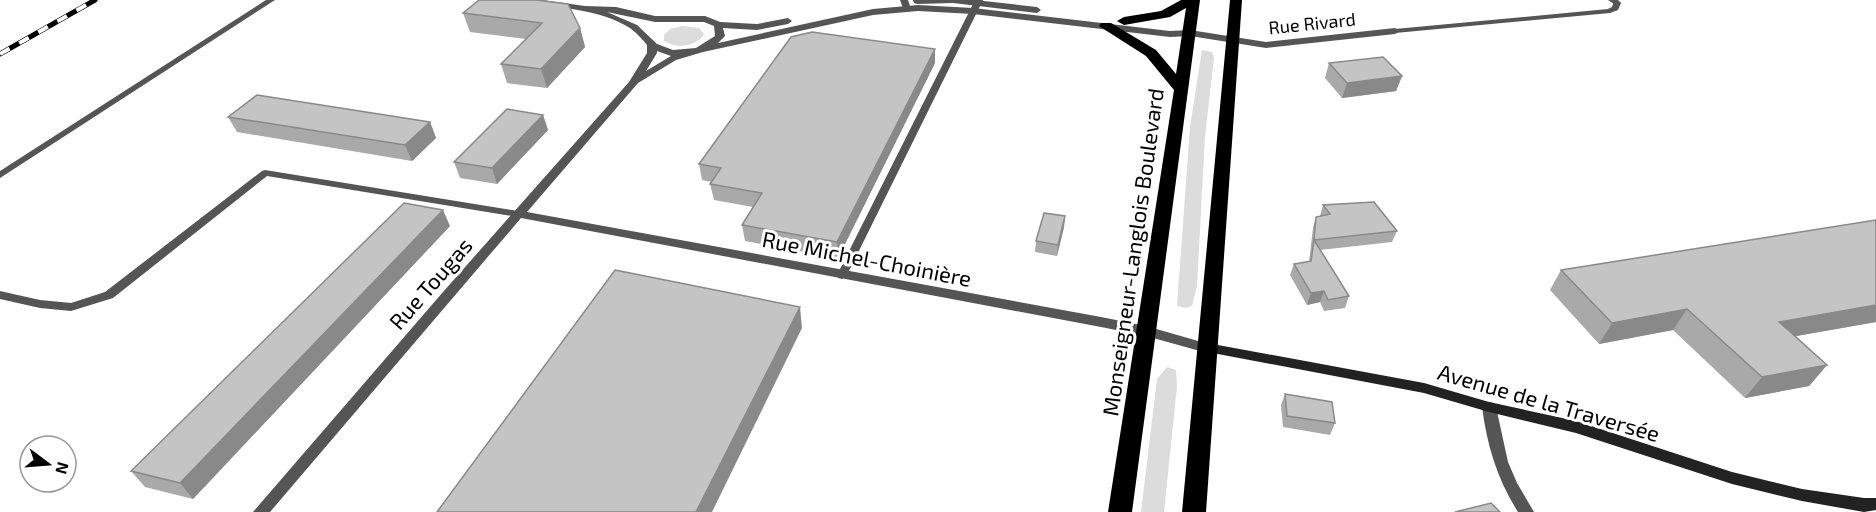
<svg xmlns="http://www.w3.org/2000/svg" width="1876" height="512" font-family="'Exo 2',sans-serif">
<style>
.green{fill:#dcdcdc}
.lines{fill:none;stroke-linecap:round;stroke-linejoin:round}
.lane{fill:#555;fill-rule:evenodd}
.street{fill:#555;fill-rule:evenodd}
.secondary{fill:#222;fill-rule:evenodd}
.highway{fill:#000;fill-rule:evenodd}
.rail-casing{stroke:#000;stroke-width:5}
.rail{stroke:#fff;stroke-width:4;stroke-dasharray:11;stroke-linecap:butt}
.wall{fill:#a9a9a9}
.shaded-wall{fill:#898989}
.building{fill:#c4c4c4;stroke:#898989;stroke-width:1.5}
.labels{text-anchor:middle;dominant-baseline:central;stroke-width:6;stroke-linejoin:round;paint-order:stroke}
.far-street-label{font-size:18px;fill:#000;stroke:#fff}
.street-label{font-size:22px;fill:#000;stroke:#fff}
</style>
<rect width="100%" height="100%" fill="#fff"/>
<g class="green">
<path d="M682,26L699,28L704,34C696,47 677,49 664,41V35L670,29Z"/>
<path d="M1202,50L1212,52L1214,58L1205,136L1197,286L1192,306L1185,308L1177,306L1190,127Z"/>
<path d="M1167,367L1176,370L1177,386L1164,512H1141L1157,379Z"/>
</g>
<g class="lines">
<g class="lane">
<path d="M266,0H275L0,178V171Z"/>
<path d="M900,0H908L911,9L910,11H904Z"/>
<path d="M975,0H983L847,275L842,279L838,278L837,275Z"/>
<path d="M1614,1L1621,3L1618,10L1610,13L1395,33L1391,31L1395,29L1608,9L1612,7Z"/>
<path d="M265,170L518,211L523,214L518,217L267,176L113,298L71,311L40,308L0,299V291L40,300L71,303L105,292L262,171Z"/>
</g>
<g class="street">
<path d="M521,0H542L585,6L616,7L655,16H705L720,22L757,24L788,18L792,21L788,24L757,30L723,28L725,36L718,43L873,9L918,5L973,8L1170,31L1190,30L1266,42L1395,28L1400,31L1395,34L1266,48L1190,36L1170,37L973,14L918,11L873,15L703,52L676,60L638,83L527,212L1101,317L1146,326L1212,345L1214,348L1212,351L1207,353L1146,336L1101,327L521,218L270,512H253L443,292L629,82L647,53V45C642,39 637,33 630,28C600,9 559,8 525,3ZM607,12L655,22H704L714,26L715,36L696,48L673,50L657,44L637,25ZM657,51L671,56L646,71L657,53Z"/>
<path d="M913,0H975L1037,7L1041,10L1037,13L953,3L917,4L914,3Z"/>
<path d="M1608,0H1618L1621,3L1617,6Z"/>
<path d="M1489,402L1494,403L1496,407L1508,462L1517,483L1534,512H1518C1497,479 1487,445 1482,407L1484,403Z"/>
</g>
<path class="secondary" d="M1207,343L1424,383L1489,402L1576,421L1732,472L1802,489L1864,498H1876V510L1864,512L1802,501L1732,484L1576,433L1489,412L1424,393L1202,351L1200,348L1202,345Z"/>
<g class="highway">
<path d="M1181,0H1200L1132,512H1108L1174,90L1146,56L1099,26L1101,23H1111L1156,50L1176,74L1186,8L1170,17L1124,25L1117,21L1124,17L1161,11Z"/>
<path d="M1230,0H1242L1206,512H1182Z"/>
</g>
<g class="rail-casing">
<path id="rail" d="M0,54L95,0"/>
</g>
<use href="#rail" class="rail"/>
</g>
<g class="wall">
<path d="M463,13L580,28L585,47L547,88L507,83L501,64L526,39L470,32Z"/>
<path d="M935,63L838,258L745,241L742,225L753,207L714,200L710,184L712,182L702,180L699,164Z"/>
<path d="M1329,63L1402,76L1396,91L1342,98L1325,78Z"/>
<path d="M543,115L548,130L497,184L460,178L454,162Z"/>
<path d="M228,117L430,122L436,138L412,161L237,132Z"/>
<path d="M1323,205L1397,231L1392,242L1320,250L1349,296L1345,308L1324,311L1320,302L1307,305L1290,275L1294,264L1309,262L1313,228L1316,217L1320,216Z"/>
<path d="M1065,216L1064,227L1057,256L1035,252L1036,241Z"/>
<path d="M450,226L193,499L145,487L131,471Z"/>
<path d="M1561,270L1876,322L1796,336L1827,365L1809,386L1745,398L1673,330L1599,344L1550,290Z"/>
<path d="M1285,394L1335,423L1330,435L1283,427L1281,405Z"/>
</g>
<g class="shaded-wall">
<path d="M580,28L585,47L547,88L541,69Z"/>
<path d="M935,49V63L838,258L837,242Z"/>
<path d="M1402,76L1396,91L1342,98L1347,83Z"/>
<path d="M543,115L548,130L497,184L492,168Z"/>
<path d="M430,122L436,138L412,161L405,145Z"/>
<path d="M443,210L450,226L193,499L180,483Z"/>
<path d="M1065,216L1064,227L1057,256L1058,245Z"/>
<path d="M1324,291L1320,302L1307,305L1311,293Z"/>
<path d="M1876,305V322L1763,342L1779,322Z"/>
<path d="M800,307L802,328L712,512H696Z"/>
<path d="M1687,309L1673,330L1599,344L1612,323Z"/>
<path d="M1827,365L1809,386L1745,398L1762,377Z"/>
</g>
<g class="building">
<path d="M479,0H536L568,4L580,28L541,69L501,64L542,23L463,13Z"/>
<path d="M812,32L935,49L837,242L742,225L762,193L710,184L721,168L699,164L791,37Z"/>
<path d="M1383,57L1402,76L1347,83L1329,63Z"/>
<path d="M257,95L430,122L405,145L228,117Z"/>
<path d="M507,109L543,115L492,168L454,162Z"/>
<path d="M1374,202L1397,231L1314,240L1316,217L1330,214L1323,205Z"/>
<path d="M404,203L443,210L180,483L131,471Z"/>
<path d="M1044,213L1065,216L1058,245L1036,241Z"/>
<path d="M1876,220V305L1779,322L1827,365L1762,377L1687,309L1612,323L1561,270Z"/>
<path d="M1314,240L1349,296L1328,300L1324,291L1311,293L1294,264L1311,261Z"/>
<path d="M615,270L800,307L696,512H437Z"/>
<path d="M1285,394L1332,402L1335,423L1287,416Z"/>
<path d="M1491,503L1500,512H1455Z"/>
</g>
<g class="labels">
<g class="far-street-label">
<text transform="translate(1312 23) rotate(-6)">Rue Rivard</text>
</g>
<g class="street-label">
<text transform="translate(1132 252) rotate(-82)">Monseigneur-Langlois Boulevard</text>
<text transform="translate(867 258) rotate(11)">Rue Michel-Choinière</text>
<text transform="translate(430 283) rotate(-49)">Rue Tougas</text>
<text transform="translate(1549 402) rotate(16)">Avenue de la Traversée</text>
</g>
</g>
<g transform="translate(48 464) rotate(106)"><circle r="28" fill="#ffffff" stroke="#999999" stroke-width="1.5"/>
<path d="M0-4.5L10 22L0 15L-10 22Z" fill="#000000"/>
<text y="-9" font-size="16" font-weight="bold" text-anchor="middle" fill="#000000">N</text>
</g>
</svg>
